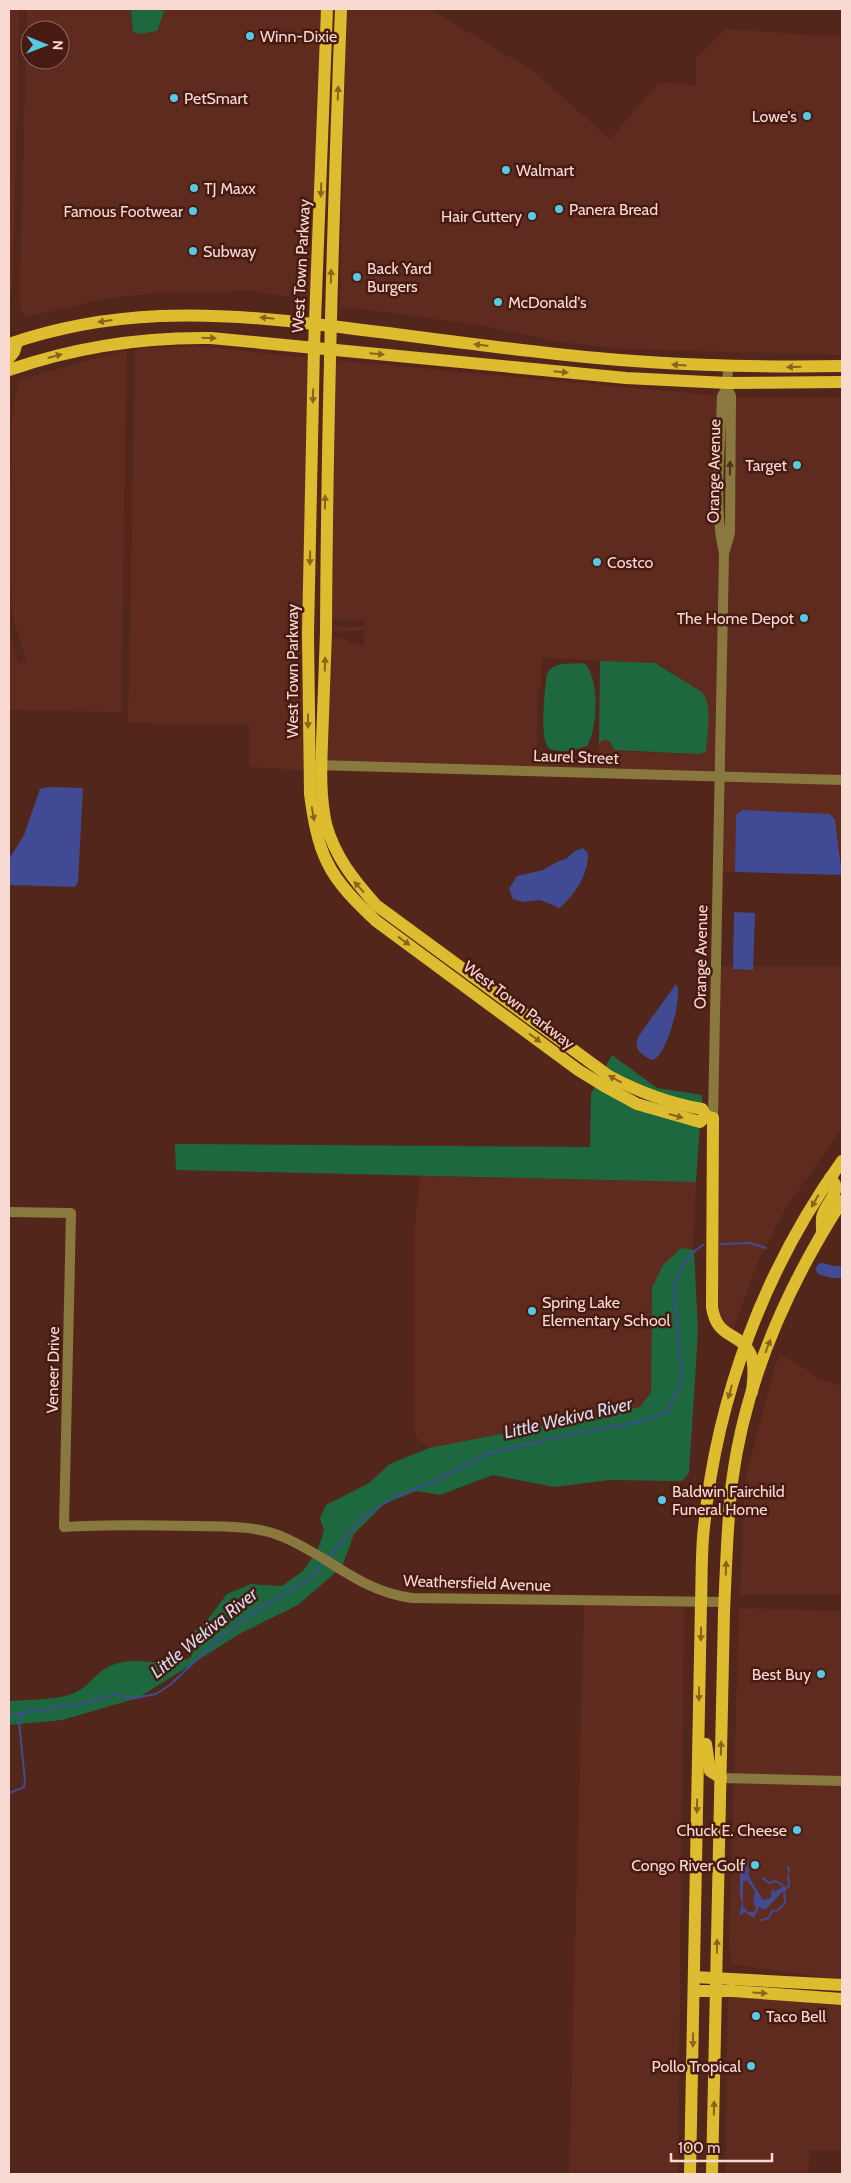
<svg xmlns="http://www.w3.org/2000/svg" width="851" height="2183" font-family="Cabin,sans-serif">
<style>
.built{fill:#5f2b1f;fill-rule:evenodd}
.green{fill:#1e683f}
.water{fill:#414b94;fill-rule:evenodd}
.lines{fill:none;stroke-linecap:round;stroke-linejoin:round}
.stream{stroke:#414b94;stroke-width:2}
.river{stroke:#414b94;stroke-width:12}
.minor{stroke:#89793f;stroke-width:10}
.major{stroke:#ddbc2f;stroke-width:12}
.oneway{fill:#8a631e}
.oneway2{fill:#542e1a}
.poi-dot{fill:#57c9e2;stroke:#471b11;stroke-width:2}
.labels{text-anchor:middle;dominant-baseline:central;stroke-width:5;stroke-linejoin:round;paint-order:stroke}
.poi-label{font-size:16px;fill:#f8dad3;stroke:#471b11;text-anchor:start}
.street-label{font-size:16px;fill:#f8dad3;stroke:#471b11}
.water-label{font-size:18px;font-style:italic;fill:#d5dbf0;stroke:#471b11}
</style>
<rect width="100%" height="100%" fill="#52261b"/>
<g class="built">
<path d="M9,9H19L16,162L12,286L9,309Z"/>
<path d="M27,9H131L133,32L157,31L165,9H323L312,301L255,291L163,292L104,299L26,317L20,307V286ZM30,30H60V60H30Z"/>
<path d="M346,9H429L533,71L610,139L658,84L670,82L696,86L695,59L726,29L842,37V355L621,349L554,341L480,325L340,306Z"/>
<path d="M197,346L310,358L305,770L249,767V724L128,723L135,349Z"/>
<path d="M127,350L121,712L9,710V628L18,663L26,662L11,608L9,548L12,418L17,386L20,379Z"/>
<path d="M332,360L722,396L717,773L325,762L329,639H345L350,644L364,646V639L356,638L365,637L364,630L330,632V626L364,627L365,620L329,619ZM542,658L655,663L662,665L675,675L707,712L706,752L698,754L630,752L614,750L610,741L604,740L599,743L598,757L537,756V690L541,689Z"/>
<path d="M730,397H842V776L725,773Z"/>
<path d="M725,780L842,783V865L835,820L736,815L735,872H723Z"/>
<path d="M721,966H842V1127L783,1213L757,1264L732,1333L717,1319V1118Z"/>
<path d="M420,1176L696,1182L693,1250L681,1249L652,1288L651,1393L640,1407L429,1448L415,1436L414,1232Z"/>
<path d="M780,1355L797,1363L818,1378L842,1386V1595H740L745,1480L775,1366Z"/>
<path d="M584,1605L684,1606L678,2174H569Z"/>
<path d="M739,1608L842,1611V1778L734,1775Z"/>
<path d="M734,1782L842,1785V1980L731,1964L729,1941Z"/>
<path d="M728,1994L842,2003V2151L810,2150L808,2174H725Z"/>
</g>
<g class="green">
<path d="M131,9H165L157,31L140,34L133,32Z"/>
<path d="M603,661L655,663L702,692C713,704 707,737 706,752L698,754L614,750L610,741L604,740L599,743L600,662Z"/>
<path d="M584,663C600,677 598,729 587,746C577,749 559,755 549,748C539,741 545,686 547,674C554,660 570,665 584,663Z"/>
<path d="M612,1055L657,1088L702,1095V1106L674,1101L605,1068Z"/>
<path d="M596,1085L700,1125L696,1182L176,1170L175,1144L590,1147L591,1094Z"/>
<path d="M681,1248L694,1250L698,1332L689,1473L682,1481L609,1480L554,1487L493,1475L440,1495L416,1491L384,1504L354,1534L342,1567L317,1551L324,1531L320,1518L326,1505L369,1483L390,1464L429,1448L640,1407L651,1392L652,1288L663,1265Z"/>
<path d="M313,1557L336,1572L298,1605L241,1633L138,1698L62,1720L9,1725V1701C25,1700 59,1700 74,1693C84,1689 89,1682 97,1675C115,1658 137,1660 159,1663L175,1649L187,1660L192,1656L181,1644L208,1619L227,1594L251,1584L282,1586L303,1571Z"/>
</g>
<g class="water">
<path d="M49,787L83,788L78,882L75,887L9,885V859L24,835L40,789Z"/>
<path d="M742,810L830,814L835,820L842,875L735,872L736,815Z"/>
<path d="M583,848L588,853C588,876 576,892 560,908L540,900L524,902L513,899L509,889L517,876L543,870L559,861L566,859L575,851Z"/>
<path d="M734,912L755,913L753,970L733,969Z"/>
<path d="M676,984C684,991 667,1058 652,1060C640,1054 634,1050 638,1037Z"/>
<path d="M748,1861L749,1877L763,1900L771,1898L772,1888L774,1892L784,1886L785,1889L765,1910L759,1907L754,1918L745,1912L739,1916L742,1902L740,1897V1862L742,1864ZM747,1880L755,1892L753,1901L756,1909L754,1912H748L743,1906V1882Z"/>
</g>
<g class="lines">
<g class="stream">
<path d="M720,1244L750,1243L766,1248"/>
<path d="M329,1556L363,1517L396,1496L429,1484L487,1454L553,1438L638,1422L666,1413L682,1383L674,1289L681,1269L691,1254L703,1245"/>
<path d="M9,1715L85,1703L114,1695L135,1698L156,1694L170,1685L221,1637L249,1615L310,1578L321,1565"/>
<path d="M9,1793L24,1787L25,1781L19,1722L20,1716L26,1712"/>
<path d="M788,1867L789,1872"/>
<path d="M788,1875L789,1884"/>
<path d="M763,1878L769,1883L776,1881L784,1886"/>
<path d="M761,1920L769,1918L772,1911L778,1910L785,1903L784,1890L789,1886"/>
</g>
<path class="river" d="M822,1269L833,1272H842"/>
<g class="minor">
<path d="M724,553C713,509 721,442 722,396L727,388L728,367"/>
<path d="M316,765L842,780"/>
<path d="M713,1118L724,554L730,533L731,396L727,388"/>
<path d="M9,1212L71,1213L64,1527C109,1524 152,1525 197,1526C225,1527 256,1525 283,1537C329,1556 359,1591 412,1598L725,1602"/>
<path d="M721,1778L842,1781"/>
</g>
<g class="major">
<path d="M327,9L314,347L308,633L310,794C313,816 317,842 327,862C338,885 358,904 376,921L578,1070L604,1086L637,1104L700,1122L706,1116"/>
<path d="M341,9C333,217 327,424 326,632C325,669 323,705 322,742C321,769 320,797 326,824C335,857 354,880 376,905L609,1076C639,1092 667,1103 702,1109L706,1116L713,1118L712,1307C717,1340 739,1331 750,1353C756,1364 753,1381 752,1392"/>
<path d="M9,344C110,309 209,311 313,324C386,332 458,343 531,351C635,364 738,368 842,366"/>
<path d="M9,358L14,352L17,342"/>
<path d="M9,370C75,347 142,337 211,338L626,378L727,383L842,382"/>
<path d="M822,1230C822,1225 821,1218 823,1214C827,1202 844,1189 830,1178"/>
<path d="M706,1744L710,1771L721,1778"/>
<path d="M694,1977L842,1985"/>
<path d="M694,1991H733L842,1999"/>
<path d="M690,2174L701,1603C702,1578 701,1552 704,1527C717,1396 765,1268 842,1161"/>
<path d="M712,2174L724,1612C726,1569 727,1525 732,1482C745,1382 788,1285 842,1201"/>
</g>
</g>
<defs><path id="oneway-solid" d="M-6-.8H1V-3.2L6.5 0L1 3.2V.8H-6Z" transform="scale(1.25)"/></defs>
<g class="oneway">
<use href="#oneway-solid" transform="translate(338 93) rotate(-88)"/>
<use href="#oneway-solid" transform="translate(321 190) rotate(92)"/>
<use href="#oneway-solid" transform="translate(331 276) rotate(-88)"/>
<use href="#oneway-solid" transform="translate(267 318) rotate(-174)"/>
<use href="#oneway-solid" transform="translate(105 321) rotate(172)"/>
<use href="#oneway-solid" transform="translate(209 338) rotate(1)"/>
<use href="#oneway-solid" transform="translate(481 345) rotate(-173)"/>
<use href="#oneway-solid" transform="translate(377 354) rotate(5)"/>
<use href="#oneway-solid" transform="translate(55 356) rotate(-15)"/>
<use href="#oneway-solid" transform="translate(679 365) rotate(-177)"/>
<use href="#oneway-solid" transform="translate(794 367) rotate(179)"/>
<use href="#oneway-solid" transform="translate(561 372) rotate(6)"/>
<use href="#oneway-solid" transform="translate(313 396) rotate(91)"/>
<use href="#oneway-solid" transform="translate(325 502) rotate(-89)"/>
<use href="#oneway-solid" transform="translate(310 558) rotate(91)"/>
<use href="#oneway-solid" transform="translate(325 664) rotate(-88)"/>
<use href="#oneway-solid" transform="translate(308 721) rotate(90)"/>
<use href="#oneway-solid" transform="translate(313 814) rotate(80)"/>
<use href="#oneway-solid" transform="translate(359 887) rotate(-133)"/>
<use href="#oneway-solid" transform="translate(404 941) rotate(36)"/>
<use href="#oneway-solid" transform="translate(535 1038) rotate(37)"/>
<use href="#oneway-solid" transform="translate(615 1079) rotate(-151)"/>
<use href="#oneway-solid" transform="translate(676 1116) rotate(15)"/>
<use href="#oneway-solid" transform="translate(815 1201) rotate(120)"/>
<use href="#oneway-solid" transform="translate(768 1346) rotate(-69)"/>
<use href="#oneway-solid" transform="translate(730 1392) rotate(106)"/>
<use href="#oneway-solid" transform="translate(726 1568) rotate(-88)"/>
<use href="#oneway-solid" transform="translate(701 1634) rotate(91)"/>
<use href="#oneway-solid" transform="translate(699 1694) rotate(91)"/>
<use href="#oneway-solid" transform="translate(721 1748) rotate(-89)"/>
<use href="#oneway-solid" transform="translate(697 1806) rotate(91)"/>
<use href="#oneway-solid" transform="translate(717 1946) rotate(-89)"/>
<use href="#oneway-solid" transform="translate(760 1993) rotate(4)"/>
<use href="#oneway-solid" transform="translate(693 2040) rotate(91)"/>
<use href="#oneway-solid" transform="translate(714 2108) rotate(-89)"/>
</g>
<use class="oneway2" href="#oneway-solid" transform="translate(730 468) rotate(-89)"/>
<g class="poi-dot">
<circle cx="250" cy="36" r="5"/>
<circle cx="174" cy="98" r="5"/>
<circle cx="807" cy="116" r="5"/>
<circle cx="506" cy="170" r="5"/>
<circle cx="194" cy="188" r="5"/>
<circle cx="559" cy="209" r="5"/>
<circle cx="193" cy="211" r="5"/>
<circle cx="532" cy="216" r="5"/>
<circle cx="193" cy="251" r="5"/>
<circle cx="357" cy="277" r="5"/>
<circle cx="498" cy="302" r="5"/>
<circle cx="797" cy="465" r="5"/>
<circle cx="597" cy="562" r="5"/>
<circle cx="804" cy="618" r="5"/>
<circle cx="532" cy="1311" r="5"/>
<circle cx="662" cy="1500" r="5"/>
<circle cx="821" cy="1674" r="5"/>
<circle cx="797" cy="1830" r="5"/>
<circle cx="755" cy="1865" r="5"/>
<circle cx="756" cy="2016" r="5"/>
<circle cx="751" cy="2066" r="5"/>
</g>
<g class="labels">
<g class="poi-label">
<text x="260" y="36">Winn-Dixie</text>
<text x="184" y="98">PetSmart</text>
<text x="797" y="116" text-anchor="end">Lowe's</text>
<text x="516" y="170">Walmart</text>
<text x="204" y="188">TJ Maxx</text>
<text x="569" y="209">Panera Bread</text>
<text x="183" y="211" text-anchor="end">Famous Footwear</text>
<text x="522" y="216" text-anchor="end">Hair Cuttery</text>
<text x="203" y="251">Subway</text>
<text x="367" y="268">Back Yard<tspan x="367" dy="18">Burgers</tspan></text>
<text x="508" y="302">McDonald's</text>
<text x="787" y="465" text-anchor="end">Target</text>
<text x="607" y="562">Costco</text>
<text x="794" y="618" text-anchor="end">The Home Depot</text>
<text x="542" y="1302">Spring Lake<tspan x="542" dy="18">Elementary School</tspan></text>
<text x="672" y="1491">Baldwin Fairchild<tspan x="672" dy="18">Funeral Home</tspan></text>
<text x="811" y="1674" text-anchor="end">Best Buy</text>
<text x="787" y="1830" text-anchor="end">Chuck E. Cheese</text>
<text x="745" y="1865" text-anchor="end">Congo River Golf</text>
<text x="766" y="2016">Taco Bell</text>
<text x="741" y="2066" text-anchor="end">Pollo Tropical</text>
</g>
<g class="street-label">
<text transform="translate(301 266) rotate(-87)">West Town Parkway</text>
<text transform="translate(714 471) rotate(-89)">Orange Avenue</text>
<text transform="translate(292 671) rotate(-90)">West Town Parkway</text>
<text transform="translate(576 757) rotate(2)">Laurel Street</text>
<text transform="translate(701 957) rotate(-89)">Orange Avenue</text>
<text transform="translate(519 1005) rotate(37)">West Town Parkway</text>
<text transform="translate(53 1370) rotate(-89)">Veneer Drive</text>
<text transform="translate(477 1583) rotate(2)">Weathersfield Avenue</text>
</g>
<g class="water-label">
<text transform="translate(568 1418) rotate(-13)">Little Wekiva River</text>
<text transform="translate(204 1633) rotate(-39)">Little Wekiva River</text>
</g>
</g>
<rect width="851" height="2183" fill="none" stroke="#f8dad3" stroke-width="20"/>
<g transform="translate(45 45) rotate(91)"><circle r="24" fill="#471b11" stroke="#8e675f"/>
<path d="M0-4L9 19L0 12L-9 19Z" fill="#57c9e2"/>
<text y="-8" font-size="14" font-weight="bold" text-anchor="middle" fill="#f8dad3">N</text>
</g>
<path d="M671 2153v8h101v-8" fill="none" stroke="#f8dad3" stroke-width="2.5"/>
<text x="678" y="2153" font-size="15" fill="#f8dad3" stroke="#471b11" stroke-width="4" paint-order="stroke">100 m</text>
</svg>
